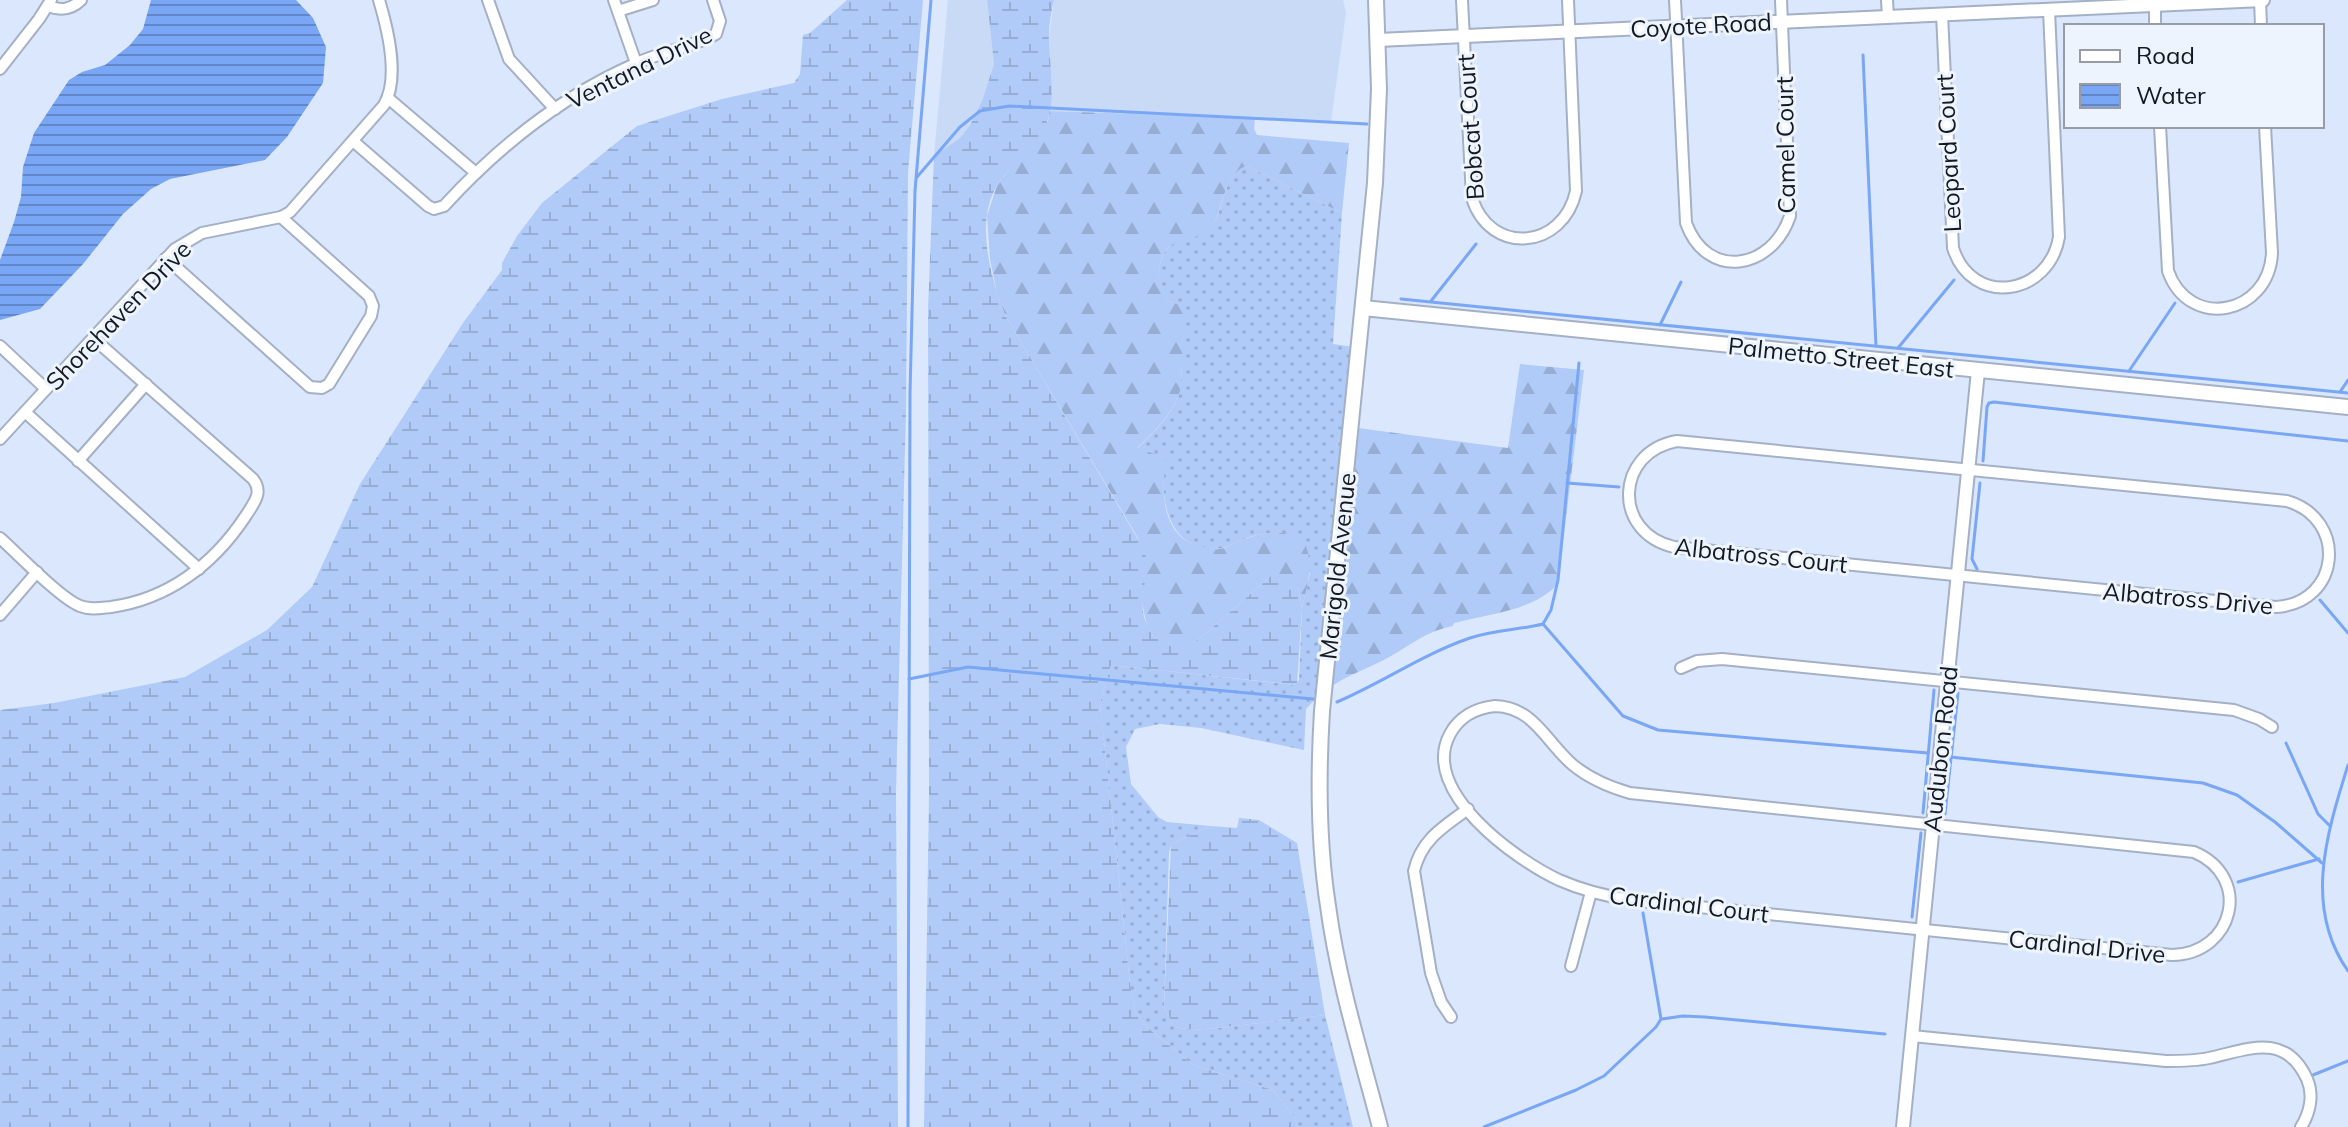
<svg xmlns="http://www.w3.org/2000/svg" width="2348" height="1127" font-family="Mulish,sans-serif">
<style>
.built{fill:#c9daf6}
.grass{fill:url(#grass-dots)}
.forest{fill:url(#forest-firs)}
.wetland{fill:url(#wetland-marsh)}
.water{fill:url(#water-rules)}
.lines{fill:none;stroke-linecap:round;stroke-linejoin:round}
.stream{stroke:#79a7f5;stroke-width:3}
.minor-casing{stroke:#a4b0c5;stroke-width:14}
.tertiary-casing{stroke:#a4b0c5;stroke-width:16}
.secondary-casing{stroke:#a4b0c5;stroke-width:18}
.minor{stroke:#fff;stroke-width:10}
.tertiary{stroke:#fff;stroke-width:12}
.secondary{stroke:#fff;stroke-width:14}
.labels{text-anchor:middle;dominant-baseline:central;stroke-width:6;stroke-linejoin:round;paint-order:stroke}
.street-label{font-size:24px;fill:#141921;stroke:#eef4fd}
</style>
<defs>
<pattern id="grass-dots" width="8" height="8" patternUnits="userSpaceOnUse" patternTransform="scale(2)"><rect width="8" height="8" fill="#b0cbf8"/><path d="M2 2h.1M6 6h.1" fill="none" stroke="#96aed4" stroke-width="1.8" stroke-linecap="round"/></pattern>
<pattern id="forest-firs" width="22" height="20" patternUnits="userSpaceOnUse" patternTransform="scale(2)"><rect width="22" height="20" fill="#b0cbf8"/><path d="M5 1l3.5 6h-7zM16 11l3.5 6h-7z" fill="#96aed4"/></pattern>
<pattern id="wetland-marsh" width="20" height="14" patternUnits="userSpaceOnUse" patternTransform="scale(2)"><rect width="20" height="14" fill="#b0cbf8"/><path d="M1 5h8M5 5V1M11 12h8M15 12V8" fill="none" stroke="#96aed4"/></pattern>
<pattern id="water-rules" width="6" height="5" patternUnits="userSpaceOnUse" patternTransform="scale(2)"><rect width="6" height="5" fill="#79a7f5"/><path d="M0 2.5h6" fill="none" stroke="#6287c6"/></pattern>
</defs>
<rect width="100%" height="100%" fill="#dae7fd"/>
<g class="built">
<path d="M948,0H987L994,64L982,101L970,125L960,138L934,156Z"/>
<path d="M1054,0H1343L1346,13L1331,121L1049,111L1052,80L1048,44Z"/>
</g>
<path class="grass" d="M1247,166L1342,213L1333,344L1354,347L1319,695L1306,709L1304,750L1201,728L1160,724L1135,729L1126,747L1131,784L1158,817L1167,822L1211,826L1171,844L1169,853L1164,1007L1174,1027L1193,1030L1209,1029L1325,1015L1353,1127H1298L1294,1117L1273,1090L1193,1065L1148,1028L1135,1011L1130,983L1100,703L1111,665L1296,685L1299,680L1302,608L1310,573L1289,533C1278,533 1267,533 1257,535C1243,537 1229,549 1215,549C1165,548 1160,496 1165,458L1137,449C1154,432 1175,412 1181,388L1183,305L1169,302C1157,285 1154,260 1171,245C1182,235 1204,239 1214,223C1224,206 1225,171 1247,166Z"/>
<g class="forest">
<path d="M1049,111L1255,118L1254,129L1257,135L1349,143L1342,213L1247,166C1226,171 1223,206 1214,223C1205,239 1191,236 1177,242C1153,252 1157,285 1169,302L1184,305L1181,388C1175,411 1154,432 1137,448L1166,458C1161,489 1161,538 1200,546C1206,547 1213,550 1219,549C1226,548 1235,543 1242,540C1261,532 1283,530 1302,537C1315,561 1308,583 1302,608L1299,591L1272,575L1198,640L1187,645L1154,637L1147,626L1141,598L1144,583L1138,538L1005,315L997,293L990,259L987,216L997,185L1048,121Z"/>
<path d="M1520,364L1584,370L1558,584C1533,611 1488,614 1454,623L1453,626C1429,630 1412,644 1391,656C1370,668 1351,673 1329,688L1358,428L1508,448Z"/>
</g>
<g class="wetland">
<path d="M847,0H923L908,172L906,410L896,790L898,1127H0V710L54,703L185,677L267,630L312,587L360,484L463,323L502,270V263L517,236L542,203L637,126L722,99L794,83L800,74L803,35L810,33Z"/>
<path d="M987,0H1054C1051,14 1048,28 1049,43C1050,69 1056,96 1047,122C1038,150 1013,161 998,184C974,221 991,277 1005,315L1145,551C1152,584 1130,603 1154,637L1187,644L1198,640L1272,575H1284L1299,591L1302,608L1297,685L1111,665L1100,703L1130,983L1135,1011L1148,1028L1193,1065L1273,1090L1294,1117L1298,1127H924L929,792L928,310L934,156L960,138L970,125L982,101L994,64Z"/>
<path d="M1239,818L1259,820L1297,843L1325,1015L1209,1029L1193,1030L1174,1027L1164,1007L1171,844L1211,826L1237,828Z"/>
</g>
<path class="water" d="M151,0H296L313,18L326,47L323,83L287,137L265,160L170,179L151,189L123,214L83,264L40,309L0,320V260L14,222L21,197L23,167L34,133L69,80L82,72L105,65L130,45L143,29Z"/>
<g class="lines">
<g class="stream">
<path d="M1863,55L1876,346"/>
<path d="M917,177L960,127L980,111L1009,106L1367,124"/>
<path d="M1401,299L2348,393"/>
<path d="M1431,301L1476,244"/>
<path d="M1660,325L1681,282"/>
<path d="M1898,348L1954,280"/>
<path d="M2129,371L2175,303"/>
<path d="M2340,392L2348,380"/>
<path d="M1983,461L1987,407L1989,403L1994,402L2348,441"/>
<path d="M1567,483L1619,487"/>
<path d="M1977,569L1972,559L1980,483"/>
<path d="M2320,600L2348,633"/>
<path d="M1543,624L1623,716L1658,730L1928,753"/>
<path d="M909,679L968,667L1313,699"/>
<path d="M1337,702C1382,683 1423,654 1470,638C1493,630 1519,630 1543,624L1551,610L1558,580L1579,363"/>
<path d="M2286,743L2318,814L2330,826"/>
<path d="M1950,757L2203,783L2237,795L2275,822L2322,863"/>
<path d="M2348,765C2327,833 2303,907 2348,971"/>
<path d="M1923,813L1934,690"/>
<path d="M1945,814L1958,693"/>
<path d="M2238,882L2319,859"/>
<path d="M1912,917L1921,833"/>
<path d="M1662,1019L1683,1016L1705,1017L1885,1034"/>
<path d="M2313,1075L2348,1061"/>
<path d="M908,1127L910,393L915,191L931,0"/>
<path d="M1484,1127L1576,1090L1604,1076L1656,1027L1661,1019L1643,913"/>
</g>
<g class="minor-casing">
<g id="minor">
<path d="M488,0L509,59L555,109"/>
<path d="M614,0L636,63"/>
<path d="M1462,0L1472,198C1490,256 1563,250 1576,191L1568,0"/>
<path d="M1675,0L1686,223C1707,281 1772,270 1790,216L1781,0"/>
<path d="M1887,0L1888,17"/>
<path d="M2260,0L2261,26"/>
<path d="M2155,5V26"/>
<path d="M48,6C61,11 71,10 81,0"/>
<path d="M618,11L653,0"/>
<path d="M1942,14L1953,248C1972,308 2049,296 2059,237L2049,10"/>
<path d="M0,69L39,19L51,0"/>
<path d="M388,98L476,173"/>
<path d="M2160,126L2168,271C2189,331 2269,315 2272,253L2265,126"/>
<path d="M353,141L428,206L434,209L444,206C498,147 562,96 635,64C660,52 693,47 716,34L720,21L713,0"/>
<path d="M166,258L310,387L322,388L329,384L371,316L373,306L369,296L281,217"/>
<path d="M0,346L46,389"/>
<path d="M25,412L199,569"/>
<path d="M0,439L175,249L202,233L281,217L290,212L384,105C400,78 388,30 379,0"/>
<path d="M1677,441L2287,501C2348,519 2341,603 2276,607L1674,547C1612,533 1615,452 1677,441Z"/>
<path d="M78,461L146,384"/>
<path d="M0,538C18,554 60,598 80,606C90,610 100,608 111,607C168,599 213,565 245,517C253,504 264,493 253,479L93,338"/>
<path d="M0,615L37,572"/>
<path d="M1681,668L1697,661L1722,659L2234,710L2259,719L2272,727"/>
<path d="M1495,706C1534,707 1546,742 1573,765C1590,779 1609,787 1630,793L2194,852C2253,877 2234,954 2172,955L1630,900C1605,896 1582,890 1559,880C1516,860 1419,791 1450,734C1459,717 1476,708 1495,706Z"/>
<path d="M1571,966L1591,892"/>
<path d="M1451,1017L1441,1002L1431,973L1414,871C1421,840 1443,827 1468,809"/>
<path d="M1912,1036L2166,1061C2180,1061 2195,1061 2209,1058C2247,1050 2285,1031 2307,1079C2314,1095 2310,1113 2301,1127"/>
</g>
</g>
<g class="tertiary-casing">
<g id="tertiary">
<path d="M1378,40L2263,0"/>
<path d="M1903,1127L1978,371"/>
</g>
</g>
<g class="secondary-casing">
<g id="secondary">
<path d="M1376,0L1379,89L1375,183L1322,711C1318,776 1318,841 1328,906C1338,981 1361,1054 1380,1127"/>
<path d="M1363,308L2348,407"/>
</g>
</g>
<use href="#minor" class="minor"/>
<use href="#tertiary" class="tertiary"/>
<use href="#secondary" class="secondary"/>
</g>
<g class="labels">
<g class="street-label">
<text transform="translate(1701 25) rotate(-3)">Coyote Road</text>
<text transform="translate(639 67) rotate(-26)">Ventana Drive</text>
<text transform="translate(1470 127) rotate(-94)">Bobcat Court</text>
<text transform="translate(1785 145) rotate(-91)">Camel Court</text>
<text transform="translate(1948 153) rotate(-93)">Leopard Court</text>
<text transform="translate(118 315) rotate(-46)">Shorehaven Drive</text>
<text transform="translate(1841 357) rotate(6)">Palmetto Street East</text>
<text transform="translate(1761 555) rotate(6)">Albatross Court</text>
<text transform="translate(1337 566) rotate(-84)">Marigold Avenue</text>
<text transform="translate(2188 598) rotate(5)">Albatross Drive</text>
<text transform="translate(1940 749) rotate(-84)">Audubon Road</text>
<text transform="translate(1689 904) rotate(7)">Cardinal Court</text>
<text transform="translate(2087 946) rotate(6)">Cardinal Drive</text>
</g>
</g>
<rect x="2064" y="24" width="260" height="104" fill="#eef4fd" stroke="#979ca5" stroke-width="2"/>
<rect x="2080" y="50" width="40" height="12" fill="#ffffff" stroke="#979ca5" stroke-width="2"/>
<text x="2136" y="64" font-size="24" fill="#141921">Road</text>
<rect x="2080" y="84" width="40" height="24" fill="url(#water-rules)" stroke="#979ca5" stroke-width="2"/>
<text x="2136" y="104" font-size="24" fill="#141921">Water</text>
</svg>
